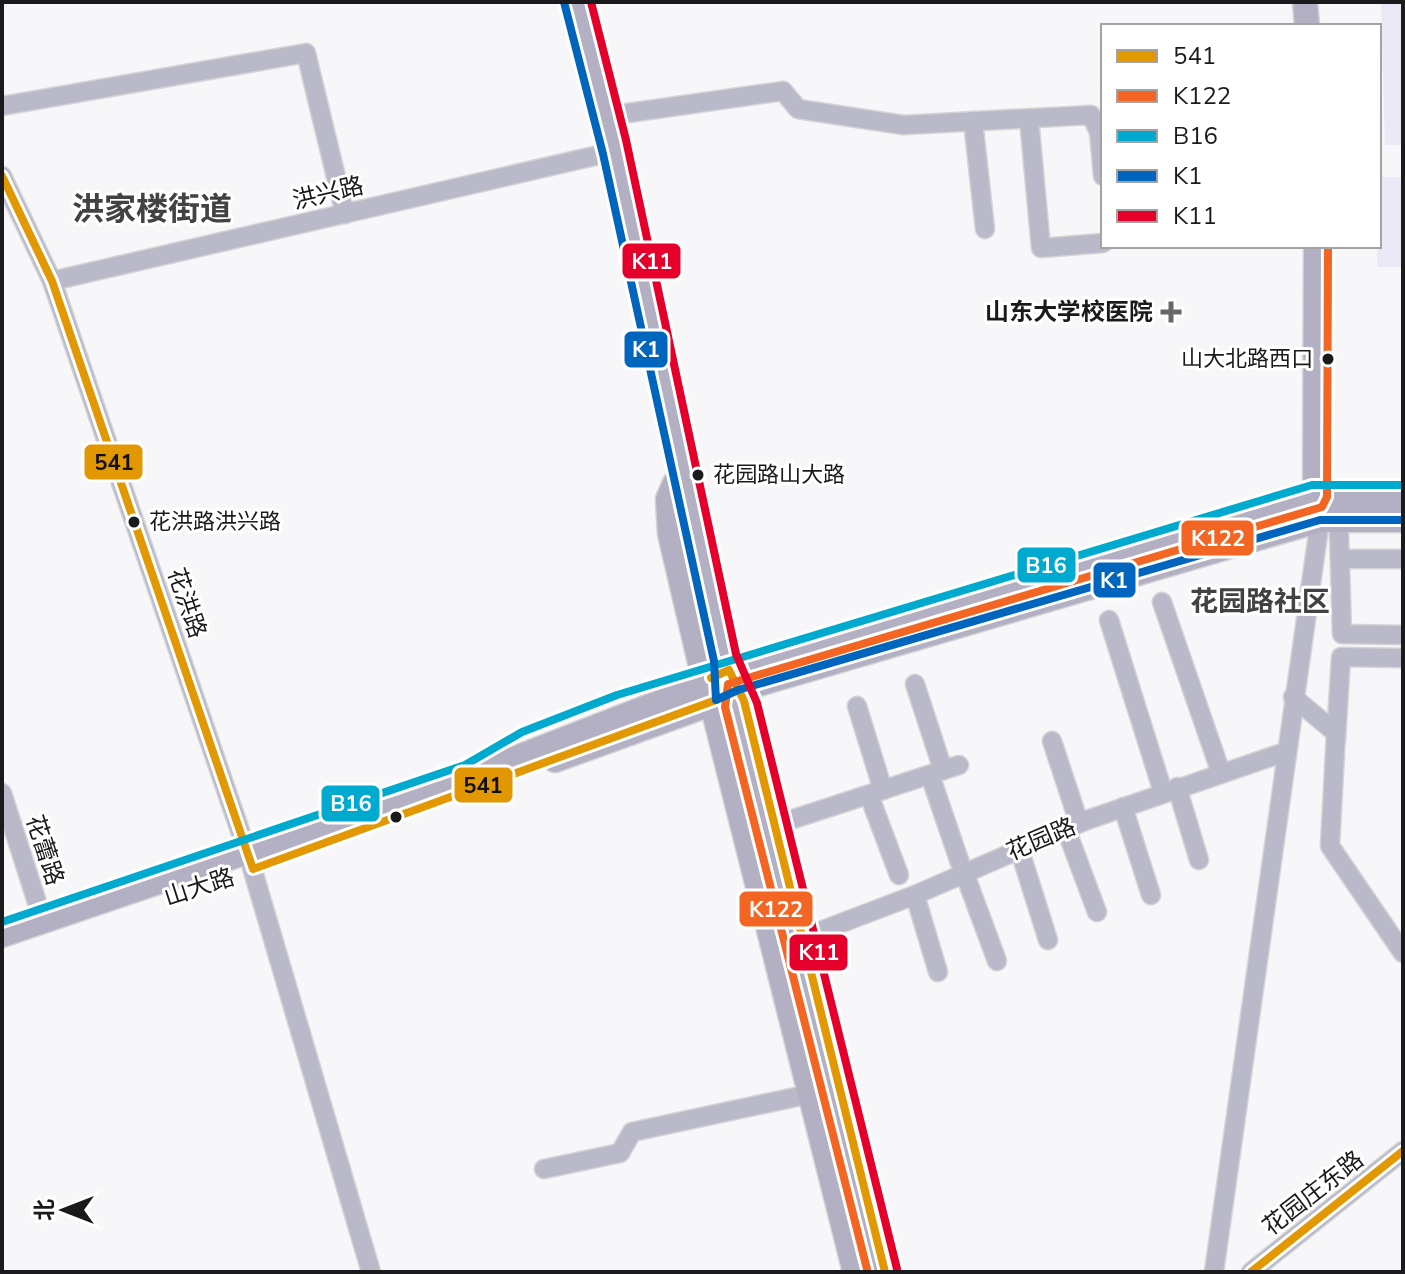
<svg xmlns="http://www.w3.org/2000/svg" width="1405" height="1274" font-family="'Nunito Sans','Noto Sans SC',sans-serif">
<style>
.green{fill:#e9e9f7}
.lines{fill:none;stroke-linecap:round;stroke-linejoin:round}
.minor-casing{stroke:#d4d4d6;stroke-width:21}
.major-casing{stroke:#d4d4d6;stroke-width:27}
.minor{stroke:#bab9c9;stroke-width:18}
.major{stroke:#b2b0c2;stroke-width:24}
.bus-1-casing{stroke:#fff;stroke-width:14}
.bus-2-casing{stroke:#fff;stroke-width:14}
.bus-3-casing{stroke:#fff;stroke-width:14}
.bus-4-casing{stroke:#fff;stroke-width:14}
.bus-5-casing{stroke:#fff;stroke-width:14}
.bus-1{stroke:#e19803;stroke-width:8}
.bus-2{stroke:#f26522;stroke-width:8}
.bus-3{stroke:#00a9ce;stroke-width:8}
.bus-4{stroke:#0065bd;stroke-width:8}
.bus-5{stroke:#e4002b;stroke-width:8}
.poi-dot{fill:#676769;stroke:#fff;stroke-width:3}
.bus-dot{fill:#1a1a1c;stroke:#fff;stroke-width:3}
.labels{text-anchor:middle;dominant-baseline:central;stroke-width:6;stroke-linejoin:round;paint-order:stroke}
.bus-label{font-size:22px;fill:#1a1a1c;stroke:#fff;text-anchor:start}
.street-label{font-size:24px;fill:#1a1a1c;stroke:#fff}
.poi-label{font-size:24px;font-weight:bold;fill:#1a1a1c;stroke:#fff;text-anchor:end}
.quarter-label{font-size:28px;font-weight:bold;fill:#424245;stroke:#fff}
.district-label{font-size:32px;font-weight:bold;fill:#424245;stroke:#fff}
.line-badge{stroke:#fff;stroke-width:3}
.badge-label{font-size:22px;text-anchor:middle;font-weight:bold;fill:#fff}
.pale-badge-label{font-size:22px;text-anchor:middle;font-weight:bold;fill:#111}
</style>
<rect width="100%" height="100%" fill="#f7f7f9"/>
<g class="green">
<path d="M1381,2H1403V145H1385Z"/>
<path d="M1379,177H1403V267H1377Z"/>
</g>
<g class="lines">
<g class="minor-casing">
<g id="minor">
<path d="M2,106L306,53L345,214"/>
<path d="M607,116L783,91L798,109L903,125L1091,115L1099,132L1103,176"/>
<path d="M1029,119L1041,248L1103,243"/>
<path d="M973,121L985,229"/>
<path d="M2,176L52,281L248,854L371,1272"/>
<path d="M52,281L616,151"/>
<path d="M1339,532L1342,634L1403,635"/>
<path d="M1340,559H1403"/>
<path d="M1162,602L1221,773"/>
<path d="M1109,620L1163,792"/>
<path d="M915,684L943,770"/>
<path d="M1293,697L1336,733L1330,846L1403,953"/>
<path d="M857,706L883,790"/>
<path d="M1336,739L1341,657L1403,658"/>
<path d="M1052,741L1079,823"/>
<path d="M930,775L960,863"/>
<path d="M1177,787L1199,860"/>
<path d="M2,793L43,921"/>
<path d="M869,795L899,875"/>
<path d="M1123,807L1151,895"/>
<path d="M775,825L959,765"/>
<path d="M1066,829L1097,912"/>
<path d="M1019,848L1048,940"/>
<path d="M964,872L997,961"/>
<path d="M915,895L938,972"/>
<path d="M802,938L915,895L1087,820L1285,752"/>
<path d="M544,1169L620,1153L632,1132L810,1094"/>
<path d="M1214,1272L1320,520"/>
<path d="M1251,1272L1403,1151"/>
</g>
</g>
<g class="major-casing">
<g id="major">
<path d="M579,2L614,143L725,658L745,706L885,1272"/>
<path d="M1305,2L1307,26"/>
<path d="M1316,246L1315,497L1318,514"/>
<path d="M675,483L668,499L670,534L702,671L688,691"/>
<path d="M716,688L713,708L855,1272"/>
<path d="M555,760L702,707L738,690L1320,520H1403"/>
<path d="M2,935L470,776L699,687L729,670L1315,497H1403"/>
</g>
</g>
<use href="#minor" class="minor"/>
<use href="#major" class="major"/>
<g class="bus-1-casing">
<g id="bus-1">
<path d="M2,176L52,281L253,869L716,700"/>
<path d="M711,678L729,670L744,701L885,1272"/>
<path d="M1251,1272L1403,1151"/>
</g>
</g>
<g class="bus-2-casing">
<path id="bus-2" d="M867,1269L725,707L728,684L1322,507L1327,497L1328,246"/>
</g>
<g class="bus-3-casing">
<path id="bus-3" d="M2,922L465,765L522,732L617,695L1312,485H1403"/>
</g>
<g class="bus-4-casing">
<path id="bus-4" d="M564,2L603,154L714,661L716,700L738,690L1320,520H1403"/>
</g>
<g class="bus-5-casing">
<path id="bus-5" d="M591,2L626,140L736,654L757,703L897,1269"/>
</g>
<use href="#bus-1" class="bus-1"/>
<use href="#bus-2" class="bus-2"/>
<use href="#bus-3" class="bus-3"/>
<use href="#bus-4" class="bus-4"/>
<use href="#bus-5" class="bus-5"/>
</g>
<path class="poi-dot" d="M1167 300h8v8h8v8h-8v8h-8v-8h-8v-8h8z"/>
<g class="bus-dot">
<circle cx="1328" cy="359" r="7"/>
<circle cx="698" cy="475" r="7"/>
<circle cx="134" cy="522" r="7"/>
<circle cx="396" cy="817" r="7"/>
</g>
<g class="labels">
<g class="bus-label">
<text x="1313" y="359" text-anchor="end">山大北路西口</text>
<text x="713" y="475">花园路山大路</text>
<text x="149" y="522">花洪路洪兴路</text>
</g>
<g class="street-label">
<text transform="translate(328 193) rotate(-13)">洪兴路</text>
<text transform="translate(187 603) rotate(71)">花洪路</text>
<text transform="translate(1041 839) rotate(-23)">花园路</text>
<text transform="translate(45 850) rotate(72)">花蕾路</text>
<text transform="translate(199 887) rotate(-18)">山大路</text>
<text transform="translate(1313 1193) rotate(-38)">花园庄东路</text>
</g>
<g class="poi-label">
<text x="1153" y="312">山东大学校医院</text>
</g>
<g class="quarter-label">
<text x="1260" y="602">花园路社区</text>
</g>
<g class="district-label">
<text x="152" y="209">洪家楼街道</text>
</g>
</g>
<g class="line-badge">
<rect x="621" y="242" width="61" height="38" rx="8" fill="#e4002b"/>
<rect x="623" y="330" width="46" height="39" rx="8" fill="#0065bd"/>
<rect x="83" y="443" width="61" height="38" rx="8" fill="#e19803"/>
<rect x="1180" y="519" width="75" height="38" rx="8" fill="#f26522"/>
<rect x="1016" y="546" width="61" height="38" rx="8" fill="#00a9ce"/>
<rect x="1092" y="561" width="45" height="38" rx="8" fill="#0065bd"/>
<rect x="453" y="766" width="61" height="38" rx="8" fill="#e19803"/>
<rect x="320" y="784" width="61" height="39" rx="8" fill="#00a9ce"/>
<rect x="738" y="890" width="76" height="38" rx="8" fill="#f26522"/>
<rect x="788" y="933" width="61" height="39" rx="8" fill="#e4002b"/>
</g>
<g class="badge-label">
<text x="652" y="269">K11</text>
<text x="646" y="357">K1</text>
<text x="1218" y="546">K122</text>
<text x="1046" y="573">B16</text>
<text x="1114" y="588">K1</text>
<text x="351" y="811">B16</text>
<text x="776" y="917">K122</text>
<text x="819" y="960">K11</text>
</g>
<g class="pale-badge-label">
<text x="114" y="470">541</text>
<text x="483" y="793">541</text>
</g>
<rect width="1405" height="1274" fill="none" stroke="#1a1a1c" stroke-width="8"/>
<rect x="1101" y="24" width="280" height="224" fill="#ffffff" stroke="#a3a3a4" stroke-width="2"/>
<rect x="1117" y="50" width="40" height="12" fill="#e19803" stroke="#a3a3a4" stroke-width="2"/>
<text x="1173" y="64" font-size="24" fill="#1a1a1c">541</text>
<rect x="1117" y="90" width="40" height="12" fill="#f26522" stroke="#a3a3a4" stroke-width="2"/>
<text x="1173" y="104" font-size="24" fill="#1a1a1c">K122</text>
<rect x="1117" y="130" width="40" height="12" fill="#00a9ce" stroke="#a3a3a4" stroke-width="2"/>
<text x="1173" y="144" font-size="24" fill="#1a1a1c">B16</text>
<rect x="1117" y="170" width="40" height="12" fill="#0065bd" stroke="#a3a3a4" stroke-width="2"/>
<text x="1173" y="184" font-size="24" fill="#1a1a1c">K1</text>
<rect x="1117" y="210" width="40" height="12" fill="#e4002b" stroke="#a3a3a4" stroke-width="2"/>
<text x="1173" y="224" font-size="24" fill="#1a1a1c">K11</text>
<g transform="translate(64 1210) rotate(270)" stroke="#ffffff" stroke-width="6" paint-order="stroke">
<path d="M0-6L14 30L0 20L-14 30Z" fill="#1a1a1c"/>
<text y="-12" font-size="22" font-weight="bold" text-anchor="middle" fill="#1a1a1c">北</text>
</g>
</svg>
